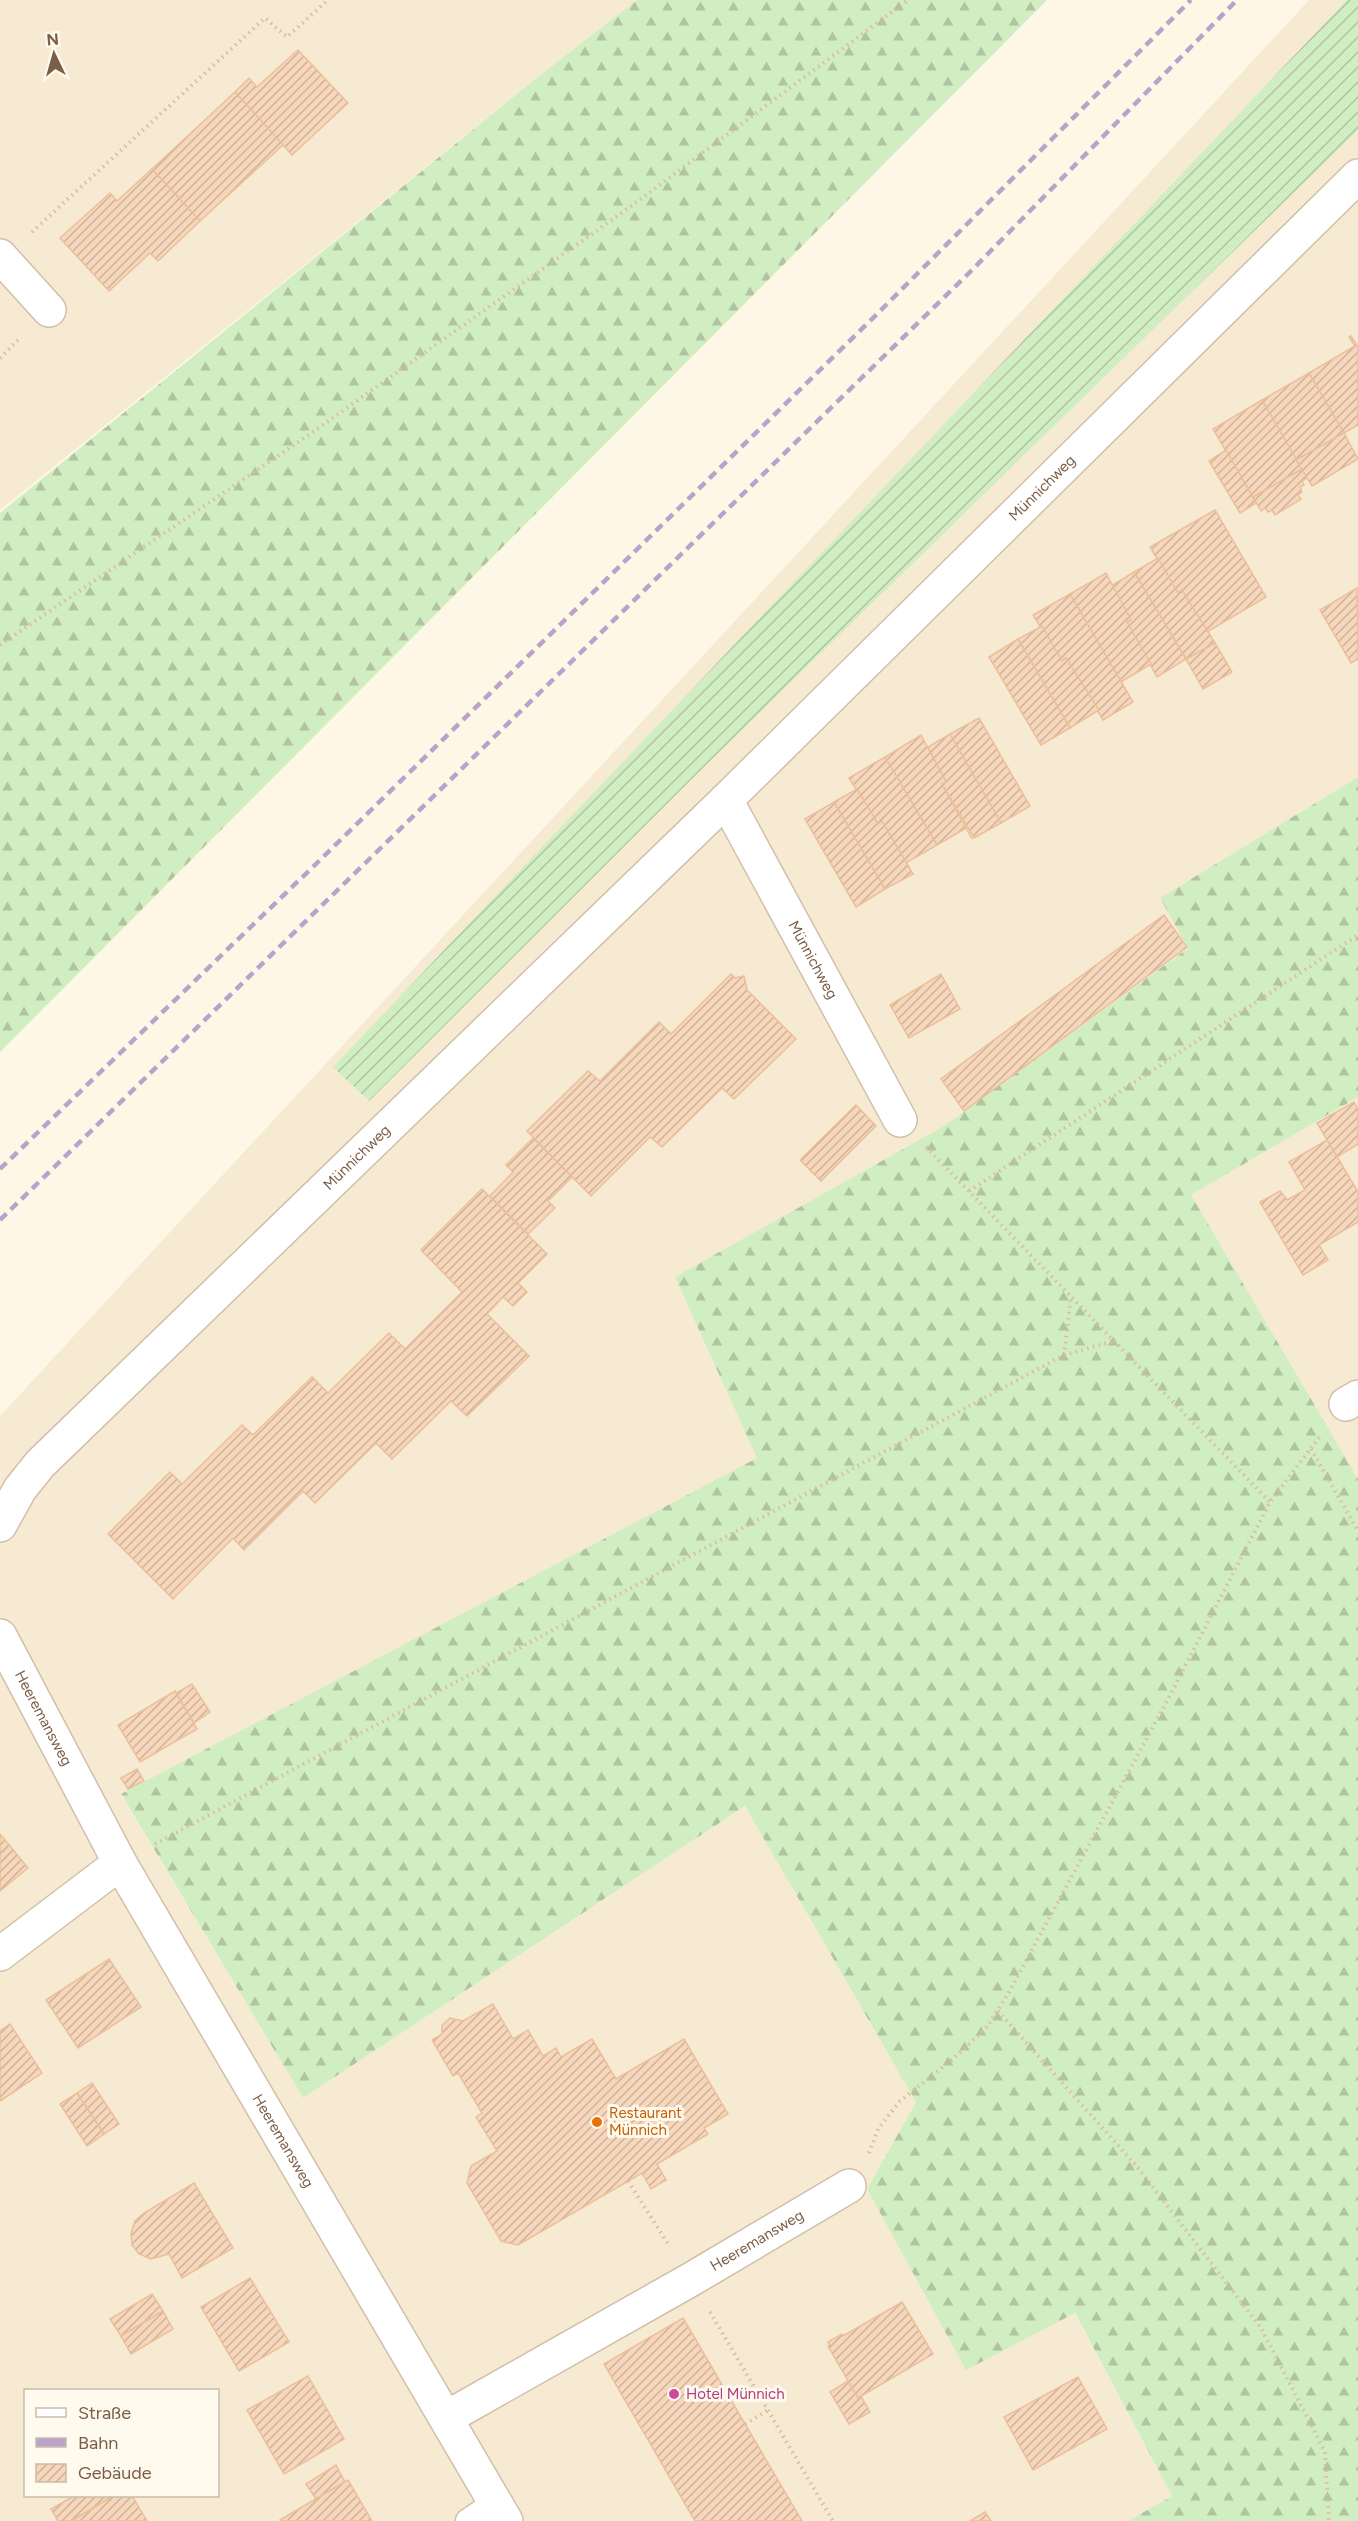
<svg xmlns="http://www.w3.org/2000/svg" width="1358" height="2521" font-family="Figtree,sans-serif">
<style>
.residential{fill:#f7ead3;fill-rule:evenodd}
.forest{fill:url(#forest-firs)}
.garden{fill:url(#garden-furrows)}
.building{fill:url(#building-hatch);stroke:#ebbf99;stroke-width:1.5}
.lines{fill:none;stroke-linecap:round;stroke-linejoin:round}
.lane-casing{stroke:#d2bfaa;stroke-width:27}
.street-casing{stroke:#d2bfaa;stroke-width:36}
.path{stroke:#dcbb9d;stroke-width:4;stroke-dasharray:1.5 4.5;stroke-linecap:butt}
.lane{stroke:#fff;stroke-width:24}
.street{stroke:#fff;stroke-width:33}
.rail{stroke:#bba2ca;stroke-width:4.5;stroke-dasharray:9 6;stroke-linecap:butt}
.food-dot{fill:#e8710a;stroke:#fffaee;stroke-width:2}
.hotel-dot{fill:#d1479c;stroke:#fffaee;stroke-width:2}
.labels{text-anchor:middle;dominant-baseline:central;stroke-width:6;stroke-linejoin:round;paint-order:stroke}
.street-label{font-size:15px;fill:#7b5e47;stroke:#fffaee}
.food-label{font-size:15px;fill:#c56008;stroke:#fffaee;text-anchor:start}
.hotel-label{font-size:15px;fill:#b23c85;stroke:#fffaee;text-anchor:start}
</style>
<defs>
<pattern id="forest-firs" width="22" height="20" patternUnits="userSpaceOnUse" patternTransform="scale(1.5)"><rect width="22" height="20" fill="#d1eec2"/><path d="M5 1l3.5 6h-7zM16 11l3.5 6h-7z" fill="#afc49f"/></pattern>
<pattern id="garden-furrows" width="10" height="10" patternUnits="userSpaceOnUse" patternTransform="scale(1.5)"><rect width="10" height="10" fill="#d1eec2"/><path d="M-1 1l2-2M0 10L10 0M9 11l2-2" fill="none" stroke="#afc49f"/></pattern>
<pattern id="building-hatch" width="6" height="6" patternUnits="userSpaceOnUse" patternTransform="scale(1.5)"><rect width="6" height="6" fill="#f7d7bb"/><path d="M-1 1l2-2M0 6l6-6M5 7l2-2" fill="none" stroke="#cdb29a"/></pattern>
</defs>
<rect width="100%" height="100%" fill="#fef7e6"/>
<g class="residential">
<path d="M0,0H637L539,76L0,510Z"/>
<path d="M1309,0H1358V777L1160,898L1188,947L944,1126L758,1458L121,1795L303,2098L745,1806L916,2102L867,2189L967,2369L1074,2312L1172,2496L1128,2521H0V1416ZM26,2390H218V2496H26Z"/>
<path d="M1358,1097V1479L1190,1195Z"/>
</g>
<g class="forest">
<path d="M637,0H1047L0,1052V513L539,76Z"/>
<path d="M1358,777V1097L1191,1195L1358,1479V2521H1128L1172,2496L1075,2313L966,2370L867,2189L916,2102L745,1806L303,2098L121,1794L757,1458L675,1277L944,1126L1188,948L1160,898Z"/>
</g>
<path class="garden" d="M1347,0H1358V130L706,765L369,1101L333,1067Z"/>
<g class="building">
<path d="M298,50L348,103L292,155L235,92L249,78L257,87Z"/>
<path d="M235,92L283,145L200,221L152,169Z"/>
<path d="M152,169L200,221L158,261L150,253L109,291L60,238L110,193L117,201Z"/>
<path d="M1351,336L1358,347V425L1344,433L1309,373L1355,346L1349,337Z"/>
<path d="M1309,373L1344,433L1296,460L1262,400Z"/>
<path d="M1262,400L1302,469L1253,497L1213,429Z"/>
<path d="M1344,433L1358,459L1312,486L1296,460Z"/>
<path d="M1226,450L1256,503L1240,513L1209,461Z"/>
<path d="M1302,469L1307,478L1302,481L1304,485L1300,487L1302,492L1298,495L1301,499L1275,515L1272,510L1268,512L1265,508L1261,511L1253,497Z"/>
<path d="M1215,510L1266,597L1207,632L1182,590L1178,593L1150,547Z"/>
<path d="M1158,558L1178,593L1182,590L1215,643L1186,659L1134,572Z"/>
<path d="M1134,572L1186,659L1157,677L1127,622L1131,620L1111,586Z"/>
<path d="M1106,573L1131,620L1127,622L1151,664L1121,682L1070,594Z"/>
<path d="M1357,588L1358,659L1351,663L1320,610Z"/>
<path d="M1070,594L1133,702L1103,720L1066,658L1062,661L1033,615Z"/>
<path d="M1042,626L1062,661L1066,658L1099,710L1070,728L1018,639Z"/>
<path d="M1018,639L1070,728L1041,745L989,657Z"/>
<path d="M1215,643L1232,672L1203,689L1186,659Z"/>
<path d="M979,718L1030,806L1001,823L950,734Z"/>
<path d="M950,734L1001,823L974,838L942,784L946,782L928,747Z"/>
<path d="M921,735L946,782L942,784L972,839L966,828L937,845L885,757Z"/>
<path d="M885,757L937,845L906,863L882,821L878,824L849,778Z"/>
<path d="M857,789L878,824L882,821L913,874L885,889L834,802Z"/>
<path d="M834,802L885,889L856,907L805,819Z"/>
<path d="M1164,915L1187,947L964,1111L941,1079Z"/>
<path d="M731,974L735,978L744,976L747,990L796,1039L734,1099L722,1088L662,1147L650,1137L591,1196L527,1131L588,1071L600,1081L659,1022L671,1034Z"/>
<path d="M941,974L960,1009L909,1038L890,1005Z"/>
<path d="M1354,1102L1358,1109V1144L1337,1157L1317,1123Z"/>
<path d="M856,1105L876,1126L821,1181L800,1160Z"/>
<path d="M533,1138L572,1177L548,1201L555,1208L528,1234L490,1196L513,1172L506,1165Z"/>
<path d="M1327,1140L1358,1192V1222L1319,1245L1328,1260L1303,1275L1260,1202L1280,1191L1287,1200L1305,1190L1289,1162Z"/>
<path d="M482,1189L547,1254L518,1283L527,1292L513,1306L503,1297L487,1314L529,1356L467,1416L451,1401L392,1459L376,1443L315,1503L303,1491L244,1550L233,1538L173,1599L108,1534L170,1472L182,1484L242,1425L253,1435L312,1377L328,1393L389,1333L405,1349L462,1292L421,1250Z"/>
<path d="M192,1684L210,1712L194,1723L176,1693Z"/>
<path d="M175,1691L197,1729L140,1762L118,1725Z"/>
<path d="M137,1769L144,1781L128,1789L121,1778Z"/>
<path d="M0,1834L28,1868L0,1891Z"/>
<path d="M109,1959L141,2007L78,2048L46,2000Z"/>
<path d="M493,2004L513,2039L528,2030L543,2056L556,2048L561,2057L592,2039L616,2079L684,2039L728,2114L704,2128L708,2134L657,2164L666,2180L651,2189L642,2173L518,2245L501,2241L467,2183L471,2166L497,2151L476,2117L482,2113L458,2073L453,2076L432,2040L442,2034V2025L450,2018L463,2021Z"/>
<path d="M10,2024L42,2073L0,2101V2031Z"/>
<path d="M92,2083L119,2124L104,2134L77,2093Z"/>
<path d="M77,2093L104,2134L87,2146L60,2104Z"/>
<path d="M194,2183L233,2248L182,2278L169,2254L151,2259L139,2254L132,2245L131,2233L135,2221L144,2213Z"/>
<path d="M250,2278L289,2342L239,2371L201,2307Z"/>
<path d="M152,2294L163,2311L121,2336L110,2319Z"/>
<path d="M902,2302L933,2354L858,2398L828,2346L830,2345L828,2342L842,2334L843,2336Z"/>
<path d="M163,2311L173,2329L131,2354L121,2336Z"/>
<path d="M683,2318L745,2424L802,2521H695L604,2364Z"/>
<path d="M308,2376L344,2439L284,2474L247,2410Z"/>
<path d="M1078,2377L1107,2429L1033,2470L1004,2417Z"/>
<path d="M848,2381L858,2398L861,2396L870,2412L849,2424L830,2392Z"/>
<path d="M336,2465L345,2482L316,2499L306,2484Z"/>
<path d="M348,2480L372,2521H281L280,2520Z"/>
<path d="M74,2496H111L112,2497L71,2521H58L51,2509Z"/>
<path d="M113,2496H132L147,2521H72Z"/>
<path d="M985,2512L991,2521H970Z"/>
</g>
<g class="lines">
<g class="lane-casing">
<path id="lane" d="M468,2521L495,2503"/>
</g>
<g class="street-casing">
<g id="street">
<path d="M0,256L49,310"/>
<path id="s1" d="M726,800L900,1120"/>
<path d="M1346,1404L1358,1397"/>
<path id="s2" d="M0,1525L20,1489L40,1464L726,800L1358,176"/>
<path id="s3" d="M0,1636L120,1863L506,2521"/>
<path d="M0,1954L120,1863"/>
<path id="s4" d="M446,2418L690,2280L849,2186"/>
</g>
</g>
<g class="path">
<path d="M32,232L265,18L287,37L328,0"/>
<path d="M0,358L20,338"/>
<path d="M0,645L310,434L630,207L908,0"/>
<path d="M926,1147L1270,1502"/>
<path d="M969,1191L1358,935"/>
<path d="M1064,1355L1114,1341"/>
<path d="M1311,1449L1358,1531"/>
<path d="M155,1844L1064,1355L1071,1296"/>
<path d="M998,2011L1139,2169L1261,2328L1325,2452L1329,2521"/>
<path d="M869,2153L878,2129L900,2101L953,2059L987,2027L1008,1994L1167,1701L1270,1502L1321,1435"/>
<path d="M628,2181L670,2247"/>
<path d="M710,2312L833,2521"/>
<path d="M745,2424L768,2410"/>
</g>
<use href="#lane" class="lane"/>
<use href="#street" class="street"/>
<g class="rail">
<path d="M0,1169L319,861L873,318L1191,0"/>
<path d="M0,1220L970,272L1237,0"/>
</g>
</g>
<circle class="food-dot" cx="597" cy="2122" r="6"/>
<circle class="hotel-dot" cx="674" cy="2394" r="6"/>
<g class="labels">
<g class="street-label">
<text stroke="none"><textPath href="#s2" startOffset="1472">Münnichweg</textPath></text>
<text stroke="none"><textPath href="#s1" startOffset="182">Münnichweg</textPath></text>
<text stroke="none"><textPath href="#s2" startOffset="514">Münnichweg</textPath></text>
<text stroke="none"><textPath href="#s3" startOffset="93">Heeremansweg</textPath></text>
<text stroke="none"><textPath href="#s3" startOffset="579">Heeremansweg</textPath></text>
<text stroke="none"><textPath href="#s4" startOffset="358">Heeremansweg</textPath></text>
</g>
<g class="food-label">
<text x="609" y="2113">Restaurant<tspan x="609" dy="17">Münnich</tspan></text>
</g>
<g class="hotel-label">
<text x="686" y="2394">Hotel Münnich</text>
</g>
</g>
<rect x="24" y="2389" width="195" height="108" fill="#fffaee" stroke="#cabcab" stroke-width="1.5"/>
<rect x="36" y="2408" width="30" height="9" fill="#ffffff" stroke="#cabcab" stroke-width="1.5"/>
<text x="78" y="2419" font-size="18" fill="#7b5e47">Straße</text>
<rect x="36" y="2438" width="30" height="9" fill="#bba2ca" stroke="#cabcab" stroke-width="1.5"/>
<text x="78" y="2449" font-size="18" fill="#7b5e47">Bahn</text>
<rect x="36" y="2464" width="30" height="18" fill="url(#building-hatch)" stroke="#cabcab" stroke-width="1.5"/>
<text x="78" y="2479" font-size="18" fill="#7b5e47">Gebäude</text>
<g transform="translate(54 54) rotate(355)" stroke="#fffaee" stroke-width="4.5" paint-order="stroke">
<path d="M0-4.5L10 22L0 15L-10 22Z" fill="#7b5e47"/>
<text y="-9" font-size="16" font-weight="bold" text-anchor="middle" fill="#7b5e47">N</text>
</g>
</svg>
